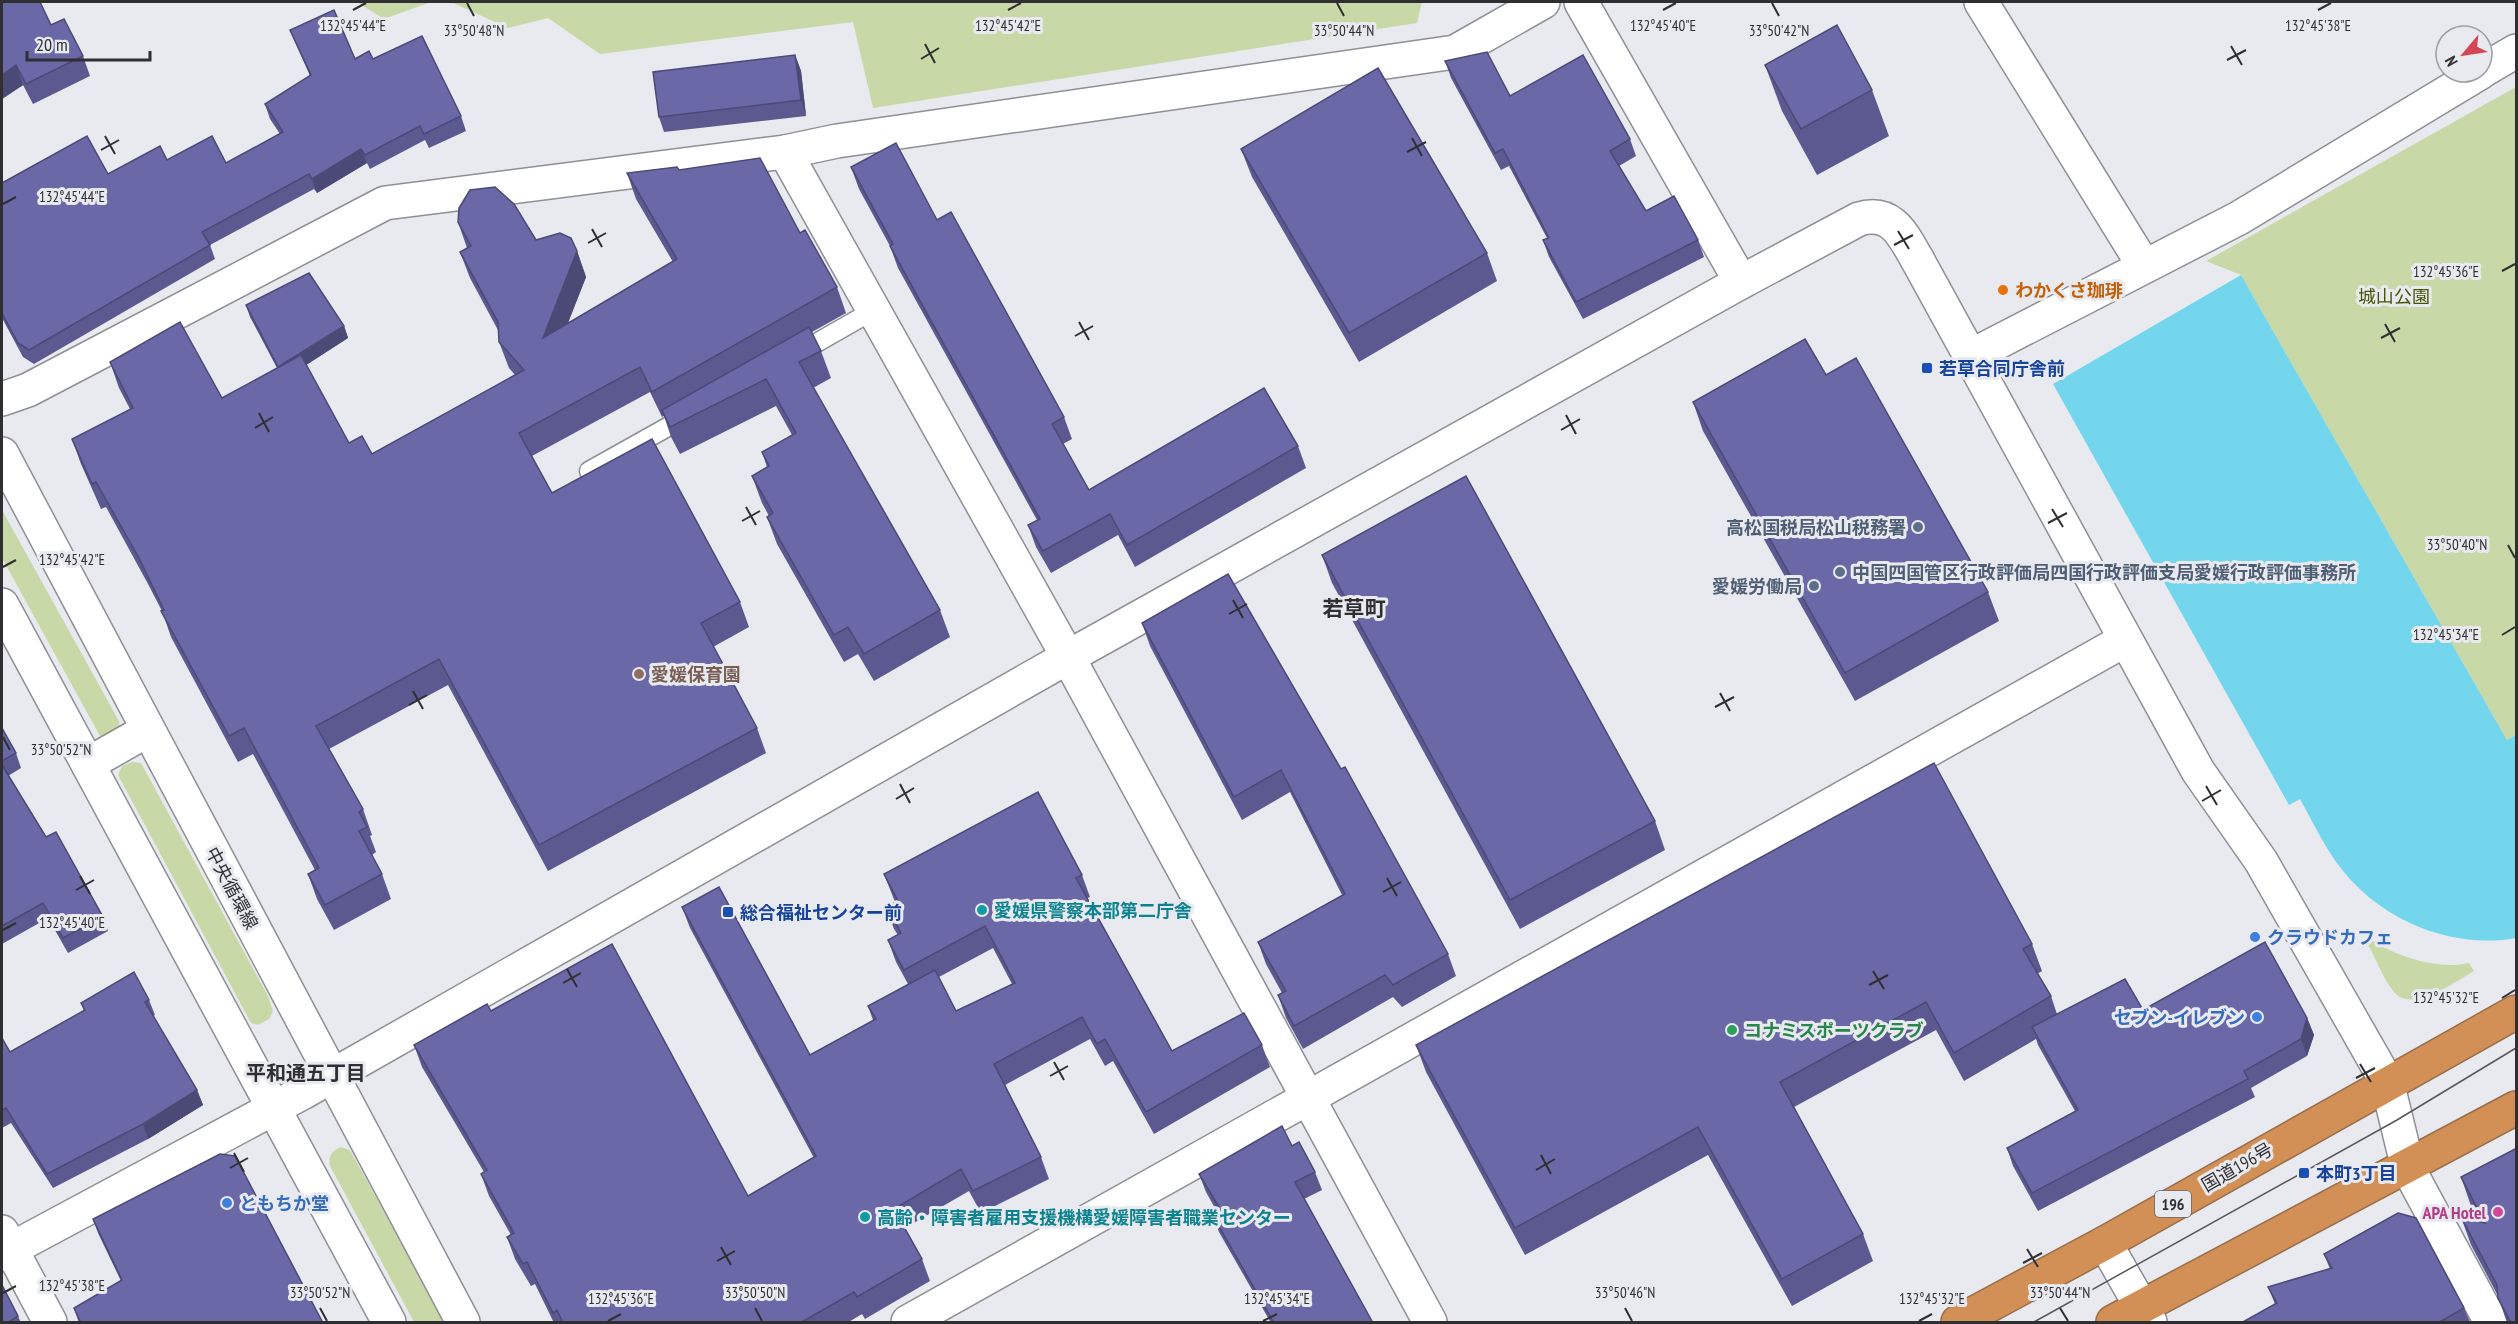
<svg xmlns="http://www.w3.org/2000/svg" width="2518" height="1324" font-family="'PT Sans Narrow','Noto Sans JP',sans-serif">
<style>
.green{fill:#c8d9a7}
.water{fill:#74d6ed}
.lines{fill:none;stroke-linecap:round;stroke-linejoin:round}
.lane-casing{stroke:#8e8f94;stroke-width:21}
.street-casing{stroke:#8e8f94;stroke-width:36}
.secondary-casing{stroke:#8e8f94;stroke-width:36}
.highway-casing{stroke:#996e4a;stroke-width:36}
.lane{stroke:#fff;stroke-width:18}
.street{stroke:#fff;stroke-width:33}
.secondary{stroke:#fff;stroke-width:33}
.highway{stroke:#d29057;stroke-width:33}
.tram{stroke:#58585c;stroke-width:1.5}
.wall{fill:#5c5990;fill-rule:evenodd}
.shaded-wall{fill:#4b4976}
.building{fill:#6b68a8;stroke:#4b4976;stroke-width:1.5}
.ticks{fill:none;stroke:#2f2f32;stroke-width:2}
.food-dot{fill:#e8710a;stroke:#e9eaf0;stroke-width:2}
.transit-dot{fill:#1a4fb4;stroke:#e9eaf0;stroke-width:2}
.service-dot{fill:#5c6f8a;stroke:#e9eaf0;stroke-width:2}
.education-dot{fill:#8d6e63;stroke:#e9eaf0;stroke-width:2}
.culture-dot{fill:#0f9aa8;stroke:#e9eaf0;stroke-width:2}
.shop-dot{fill:#3f7fe0;stroke:#e9eaf0;stroke-width:2}
.leisure-dot{fill:#2e9e5b;stroke:#e9eaf0;stroke-width:2}
.hotel-dot{fill:#d1479c;stroke:#e9eaf0;stroke-width:2}
.labels{text-anchor:middle;dominant-baseline:central;stroke-width:6;stroke-linejoin:round;paint-order:stroke}
.shield{fill:#e9eaf0;stroke:#67676b;stroke-width:1.5}
.shield-label{font-size:16px;font-weight:bold;fill:#2f2f32}
.food-label{font-size:18px;font-weight:bold;fill:#c56008;stroke:#e9eaf0;text-anchor:start}
.park-label{font-size:18px;fill:#435603;stroke:#e9eaf0}
.transit-label{font-size:18px;font-weight:bold;fill:#164399;stroke:#e9eaf0;text-anchor:start}
.service-label{font-size:18px;font-weight:bold;fill:#4e5e75;stroke:#e9eaf0;text-anchor:end}
.education-label{font-size:18px;font-weight:bold;fill:#785e54;stroke:#e9eaf0;text-anchor:start}
.street-label{font-size:18px;fill:#2f2f32;stroke:#e9eaf0}
.culture-label{font-size:18px;font-weight:bold;fill:#0d838f;stroke:#e9eaf0;text-anchor:start}
.shop-label{font-size:18px;font-weight:bold;fill:#366cbe;stroke:#e9eaf0;text-anchor:start}
.leisure-label{font-size:18px;font-weight:bold;fill:#27864d;stroke:#e9eaf0;text-anchor:start}
.hotel-label{font-size:18px;font-weight:bold;fill:#b23c85;stroke:#e9eaf0;text-anchor:end}
.neighbourhood-label{font-size:20px;font-weight:bold;fill:#2f2f32;stroke:#e9eaf0}
.quarter-label{font-size:21px;font-weight:bold;fill:#2f2f32;stroke:#e9eaf0}
.ticks-label{font-size:15px;text-anchor:middle;fill:#2f2f32;stroke:#e9eaf0;stroke-width:6;stroke-linejoin:round;paint-order:stroke}
</style>
<rect width="100%" height="100%" fill="#e9eaf0"/>
<g class="green">
<path d="M357,2H431L384,19Z"/>
<path d="M451,2H1422L1417,23L873,108L853,22L600,54L548,18L508,28Z"/>
<path d="M2516,87V735L2507,740L2241,275L2206,261Z"/>
<path d="M2,510L119,721L120,730L101,738L2,558Z"/>
<path d="M132,762L141,763L268,996L273,1011L269,1019L258,1025L251,1023L118,775L122,766Z"/>
<path d="M2372,940C2397,957 2439,970 2469,963L2474,971C2456,981 2412,1014 2394,992C2383,979 2376,958 2367,943Z"/>
<path d="M341,1147L350,1150L445,1322H414L330,1166C328,1155 332,1151 341,1147Z"/>
</g>
<path class="water" d="M2241,275L2507,740L2516,735V938C2456,949 2390,924 2349,878C2328,855 2315,826 2300,799L2289,805L2053,384Z"/>
<g class="lines">
<g class="lane-casing">
<g id="lane">
<path d="M797,354L874,310"/>
<path d="M589,471L689,415"/>
</g>
</g>
<g class="street-casing">
<g id="street">
<path d="M1581,2L1741,282"/>
<path d="M1981,2L2144,266"/>
<path d="M2482,71L2516,51"/>
<path d="M785,152L1068,657L1430,1322"/>
<path d="M1971,356L2239,218L2481,72"/>
<path d="M2,399L28,390L385,203L785,152L837,141L1455,52L1543,2"/>
<path d="M2408,1168L2491,1322"/>
<path d="M2,1232L50,1322"/>
<path d="M2,1254L302,1093L1068,657L1741,282L1859,219C1892,209 1903,235 1917,259"/>
<path d="M908,1322L2125,640"/>
</g>
</g>
<g class="secondary-casing">
<g id="secondary">
<path d="M1917,259L2198,771L2261,861L2387,1082L2408,1168"/>
<path d="M2,454L463,1322"/>
<path d="M2,605L389,1322"/>
<path d="M88,764L148,730"/>
<path d="M2105,1243L2150,1322"/>
</g>
</g>
<g class="highway-casing">
<g id="highway">
<path d="M1958,1322L2105,1243L2516,1012"/>
<path d="M2113,1322L2516,1108"/>
</g>
</g>
<use href="#lane" class="lane"/>
<use href="#street" class="street"/>
<use href="#secondary" class="secondary"/>
<use href="#highway" class="highway"/>
<path class="tram" d="M2034,1322L2397,1120L2516,1048"/>
</g>
<g class="wall">
<path d="M2,2L51,25L83,56L90,76L33,104L23,85L2,99Z"/>
<path d="M290,30L355,59H373L461,116L466,131L429,148L425,140L370,169L367,163L317,193L314,189L210,245L215,259L34,364L23,357L2,318V183L108,174L167,160L226,163L280,134L270,119L265,104L310,76L296,44Z"/>
<path d="M795,55L801,71L806,116L664,132L659,117Z"/>
<path d="M1445,61L1510,96L1630,139L1636,156L1619,166L1646,211L1698,240L1704,257L1583,319L1549,257L1543,240L1547,238L1509,166L1501,170L1451,78Z"/>
<path d="M1765,65L1872,90L1889,136L1817,175L1782,111Z"/>
<path d="M1241,149L1487,253L1497,281L1359,362L1252,177Z"/>
<path d="M851,167L937,220L1064,417L1072,439L1063,444L1089,490L1298,446L1306,468L1135,567L1118,535L1051,573L1036,547L1028,525L1037,520L898,268L890,246L859,189Z"/>
<path d="M679,170L800,233L837,287L846,313L812,332L821,351L831,378L813,388L940,610L950,637L874,681L858,654L844,662L777,544L767,517L769,516L762,503L752,476L767,467L762,452L792,435L776,406L680,454L671,437L664,416L662,417L650,392L532,456L552,493L740,602L749,627L713,647L757,728L766,753L548,871L448,685L329,749L363,809L372,835L370,836L376,852L372,855L382,874L391,899L334,930L317,899L308,874L315,870L253,754L238,762L171,637L162,611L148,584L106,507L101,509L81,464L72,439L130,409L119,388L110,362L222,398L277,368L250,317L246,305L344,326L348,338L306,365L349,443L372,454L515,375L509,368L499,342V332L470,278L460,252L467,248L458,222L536,240L577,251L586,277L568,323L673,262L636,199L627,173Z"/>
<path d="M1826,375L1988,592L1999,621L1855,701L1703,431L1693,402Z"/>
<path d="M1322,555L1655,821L1665,850L1520,929L1332,583Z"/>
<path d="M1228,574L1448,954L1456,976L1402,1007L1393,997L1303,1049L1286,1018L1278,995L1282,993L1266,964L1258,942L1342,895L1290,792L1242,820L1150,646L1142,623Z"/>
<path d="M2,728L16,753L21,768L8,776L46,837L103,917L108,931L68,953L48,918L2,944Z"/>
<path d="M884,874L1082,875L1090,897L1087,898L1172,1051L1262,1045L1270,1067L1154,1134L1113,1061L1105,1066L1090,1039L1005,1085L1041,1157L1049,1179L981,1213L969,1191L905,1228L922,1259L930,1281L865,1319L862,1314L847,1323H554L535,1284L531,1286L515,1259L507,1237L511,1235L489,1196L481,1174L484,1172L422,1067L414,1045L491,1011L748,1196L814,1158L690,928L682,907L810,1055L873,1020L868,1006L908,984L896,962L888,940L898,935L894,929L886,907L895,902ZM993,948L1012,984L956,1011L939,977Z"/>
<path d="M2032,944L2042,971L2037,974L2051,996L2057,1014L2143,1010L2307,1018L2314,1035L2307,1056L2251,1088L2255,1097L2038,1211L2013,1166L2007,1148L2075,1111L2038,1045L2036,1039L1964,1081L1936,1030L1794,1107L1863,1234L1873,1261L1792,1306L1708,1155L1525,1255L1426,1072L1416,1045Z"/>
<path d="M149,1000L155,1015L153,1016L197,1090L203,1105L148,1139L53,1188L11,1123L2,1128V1038L10,1052L84,1011L81,1003Z"/>
<path d="M1292,1146L1315,1172L1322,1190L1304,1199L1373,1323H1271L1219,1232L1212,1214L1216,1210L1206,1192L1199,1174Z"/>
<path d="M2517,1148V1323H2507L2498,1296L2471,1245L2461,1217L2480,1222L2471,1206L2461,1177Z"/>
<path d="M93,1219L323,1323H79L74,1308L121,1281L98,1233Z"/>
<path d="M2324,1254L2464,1308L2470,1322L2241,1323L2275,1304L2268,1287L2330,1269Z"/>
<path d="M18,1316L21,1323H2Z"/>
</g>
<g class="shaded-wall">
<path d="M795,55L801,71L806,116L801,100Z"/>
<path d="M16,65L23,85L2,99V75Z"/>
<path d="M361,149L367,163L317,193L312,179Z"/>
<path d="M577,251L586,277L552,363L543,338Z"/>
<path d="M344,326L348,338L283,380L279,368Z"/>
<path d="M2307,1018L2314,1035L2307,1056L2301,1039Z"/>
<path d="M197,1090L203,1105L148,1139L143,1124Z"/>
</g>
<g class="building">
<path d="M2,2H40L51,25L64,19L83,56L26,84L16,65L2,75Z"/>
<path d="M334,10L355,59L369,51L373,59L422,36L461,116L424,134L420,126L365,155L361,149L312,179L309,174L202,232L210,245L29,350L18,343L2,313V183L87,136L108,174L160,146L167,160L212,136L226,163L283,132L265,104L311,75L290,30Z"/>
<path d="M1837,25L1872,90L1801,129L1765,65Z"/>
<path d="M1487,52L1510,96L1583,55L1630,139L1610,151L1646,211L1674,196L1698,240L1576,302L1543,240L1549,238L1503,149L1495,153L1445,61Z"/>
<path d="M795,55L801,100L659,117L653,72Z"/>
<path d="M1378,68L1487,253L1349,333L1241,149Z"/>
<path d="M896,143L937,220L951,212L1064,417L1052,424L1089,490L1264,388L1298,446L1127,545L1110,514L1043,551L1028,525L1040,519L890,246L893,244L851,167Z"/>
<path d="M760,158L800,233L805,230L837,287L652,392L640,367L519,433L552,493L652,439L740,602L701,623L757,728L539,845L439,659L316,726L363,809L359,812L367,827L359,831L382,874L325,905L308,874L319,868L244,728L229,736L161,611L164,610L139,558L96,482L92,484L72,439L133,408L110,362L180,322L222,398L301,355L349,443L362,436L372,454L524,370L499,342L498,322L460,252L471,246L458,222L459,208L470,190L495,187L514,204L536,240L560,233L571,238L577,251L543,338L677,259L627,173L677,167L679,170Z"/>
<path d="M309,273L344,326L278,367L246,305Z"/>
<path d="M809,327L821,351L799,362L940,610L864,654L848,627L834,635L767,517L773,513L752,476L769,466L762,452L796,433L766,379L670,427L662,410Z"/>
<path d="M1805,339L1826,375L1856,358L1988,592L1845,673L1693,402Z"/>
<path d="M1466,476L1655,821L1510,900L1322,555Z"/>
<path d="M1228,574L1341,769L1345,767L1448,954L1393,985L1385,975L1294,1026L1278,995L1286,991L1258,942L1345,894L1281,770L1234,797L1142,623Z"/>
<path d="M2,728L16,753L2,761Z"/>
<path d="M1934,763L2032,944L2023,949L2051,996L1954,1053L1926,1002L1780,1082L1863,1234L1782,1279L1698,1127L1515,1228L1416,1045Z"/>
<path d="M2,765L46,837L56,832L103,917L63,938L43,903L2,926Z"/>
<path d="M1038,792L1082,875L1076,878L1172,1051L1244,1013L1262,1045L1146,1112L1105,1039L1097,1044L1082,1017L994,1064L1041,1157L973,1191L961,1169L894,1209L922,1259L857,1297L854,1292L800,1323H563L557,1310L553,1313L527,1262L523,1264L507,1237L514,1233L481,1174L487,1170L414,1045L487,1004L491,1011L612,944L748,1196L816,1156L682,907L719,887L810,1055L876,1019L868,1006L935,970L956,1011L1015,983L985,926L904,970L888,940L901,933L886,907L898,901L884,874Z"/>
<path d="M2265,942L2307,1018L2301,1039L2244,1071L2248,1079L2032,1193L2007,1148L2078,1110L2032,1027L2125,979L2143,1010Z"/>
<path d="M134,972L149,1000L145,1002L197,1090L143,1124L47,1174L6,1108L2,1110V1038L10,1052L85,1010L81,1003Z"/>
<path d="M1282,1126L1292,1146L1299,1142L1315,1172L1295,1182L1373,1323H1274L1212,1214L1219,1207L1199,1174Z"/>
<path d="M2517,1148V1323H2511L2498,1298L2497,1285L2461,1217L2485,1223L2461,1177Z"/>
<path d="M220,1154L235,1156L323,1323H81L74,1308L122,1280L93,1219Z"/>
<path d="M2398,1213L2416,1218L2464,1308L2438,1323H2241L2277,1303L2268,1287L2332,1268L2324,1254Z"/>
<path d="M2,1285L18,1316L7,1323H2Z"/>
</g>
<path class="ticks" d="M467,3L474,16M1337,3L1344,16M1772,3L1779,16M353,10L366,3M1008,10L1021,3M1663,10L1676,3M2318,10L2331,3M925,44L935,63M2231,46L2242,65M921,59L939,48M2227,60L2246,50M105,136L115,154M1412,138L1422,156M101,150L119,140M1407,152L1426,142M3,204L16,197M592,229L602,247M1898,231L1909,249M588,243L606,233M1894,245L1913,235M2502,271L2515,264M1079,322L1089,340M2385,324L2395,342M1075,336L1093,326M2381,338L2400,328M259,413L269,432M1566,415L1576,434M255,428L273,417M1561,430L1580,419M746,507L756,525M2052,509L2063,527M742,521L760,511M2048,523L2067,513M2508,545L2515,558M3,567L16,560M1233,600L1243,618M1229,614L1247,604M2502,635L2515,627M413,691L423,709M1720,693L1730,711M409,705L427,695M1715,707L1734,697M3,737L10,750M900,784L910,803M2206,786L2217,805M896,799L914,788M2202,801L2221,790M80,876L90,894M1387,878L1397,896M76,890L94,880M1383,892L1401,882M3,930L16,923M567,969L577,987M1873,971L1884,989M563,983L581,973M1869,985L1888,975M2502,998L2515,990M1054,1062L1064,1080M2360,1064L2371,1082M1050,1076L1068,1066M2356,1078L2375,1068M234,1153L244,1172M1541,1155L1551,1174M230,1168L248,1158M1536,1170L1555,1159M721,1247L731,1265M2027,1249L2038,1267M717,1261L735,1251M2023,1263L2042,1253M3,1293L16,1286M320,1308L327,1321M755,1308L762,1321M1625,1308L1632,1321M2060,1308L2068,1321M608,1321L621,1314M1263,1321L1277,1314M1919,1321L1932,1314"/>
<circle class="food-dot" cx="2003" cy="290" r="6"/>
<g class="transit-dot">
<rect x="1921" y="362" width="12" height="12" rx="3"/>
<rect x="722" y="906" width="12" height="12" rx="3"/>
<rect x="2298" y="1167" width="12" height="12" rx="3"/>
</g>
<g class="service-dot">
<circle cx="1918" cy="527" r="6"/>
<circle cx="1840" cy="572" r="6"/>
<circle cx="1814" cy="586" r="6"/>
</g>
<circle class="education-dot" cx="639" cy="674" r="6"/>
<g class="culture-dot">
<circle cx="982" cy="910" r="6"/>
<circle cx="865" cy="1217" r="6"/>
</g>
<g class="shop-dot">
<circle cx="2255" cy="937" r="6"/>
<circle cx="2257" cy="1017" r="6"/>
<circle cx="227" cy="1203" r="6"/>
</g>
<circle class="leisure-dot" cx="1732" cy="1030" r="6"/>
<circle class="hotel-dot" cx="2498" cy="1212" r="6"/>
<g class="labels">
<rect class="shield" x="2155" y="1191" width="36" height="26" rx="4.5"/>
<g class="shield-label">
<text x="2173" y="1204">196</text>
</g>
<g class="food-label">
<text x="2015" y="290">わかくさ珈琲</text>
</g>
<g class="park-label">
<text x="2394" y="296">城山公園</text>
</g>
<g class="transit-label">
<text x="1939" y="368">若草合同庁舎前</text>
<text x="740" y="912">総合福祉センター前</text>
<text x="2316" y="1173">本町3丁目</text>
</g>
<g class="service-label">
<text x="1906" y="527">高松国税局松山税務署</text>
<text x="1852" y="572" text-anchor="start">中国四国管区行政評価局四国行政評価支局愛媛行政評価事務所</text>
<text x="1802" y="586">愛媛労働局</text>
</g>
<g class="education-label">
<text x="651" y="674">愛媛保育園</text>
</g>
<g class="street-label">
<text transform="translate(232 888) rotate(62)">中央循環線</text>
<text transform="translate(2237 1167) rotate(-30)">国道196号</text>
</g>
<g class="culture-label">
<text x="994" y="910">愛媛県警察本部第二庁舎</text>
<text x="877" y="1217">高齢・障害者雇用支援機構愛媛障害者職業センター</text>
</g>
<g class="shop-label">
<text x="2267" y="937">クラウドカフェ</text>
<text x="2245" y="1017" text-anchor="end">セブン-イレブン</text>
<text x="239" y="1203">ともちか堂</text>
</g>
<g class="leisure-label">
<text x="1744" y="1030">コナミスポーツクラブ</text>
</g>
<g class="hotel-label">
<text x="2486" y="1212">APA Hotel</text>
</g>
<g class="neighbourhood-label">
<text x="306" y="1073">平和通五丁目</text>
</g>
<g class="quarter-label">
<text x="1354" y="608">若草町</text>
</g>
</g>
<g class="ticks-label">
<text x="353" y="31">132°45'44"E</text>
<text x="1008" y="31">132°45'42"E</text>
<text x="1663" y="31">132°45'40"E</text>
<text x="2318" y="31">132°45'38"E</text>
<text x="474" y="36">33°50'48"N</text>
<text x="1344" y="36">33°50'44"N</text>
<text x="1779" y="36">33°50'42"N</text>
<text x="72" y="202">132°45'44"E</text>
<text x="2446" y="277">132°45'36"E</text>
<text x="2457" y="550">33°50'40"N</text>
<text x="72" y="565">132°45'42"E</text>
<text x="2446" y="640">132°45'34"E</text>
<text x="61" y="755">33°50'52"N</text>
<text x="72" y="928">132°45'40"E</text>
<text x="2446" y="1003">132°45'32"E</text>
<text x="72" y="1291">132°45'38"E</text>
<text x="320" y="1298">33°50'52"N</text>
<text x="755" y="1298">33°50'50"N</text>
<text x="1625" y="1298">33°50'46"N</text>
<text x="2060" y="1298">33°50'44"N</text>
<text x="621" y="1304">132°45'36"E</text>
<text x="1277" y="1304">132°45'34"E</text>
<text x="1932" y="1304">132°45'32"E</text>
</g>
<rect width="2518" height="1324" fill="none" stroke="#2f2f32" stroke-width="6"/>
<g transform="translate(2464 54) rotate(241)"><circle r="28" fill="#e9eaf0" stroke="#9f9fa4" stroke-width="1.5"/>
<path d="M0-4.5L10 22L0 15L-10 22Z" fill="#d54555"/>
<text y="-9" font-size="16" font-weight="bold" text-anchor="middle" fill="#2f2f32">N</text>
</g>
<path d="M27 51v9h123v-9" fill="none" stroke="#2f2f32" stroke-width="3"/>
<text x="36" y="51" font-size="18" fill="#2f2f32" stroke="#e9eaf0" stroke-width="4.5" paint-order="stroke">20 m</text>
</svg>
